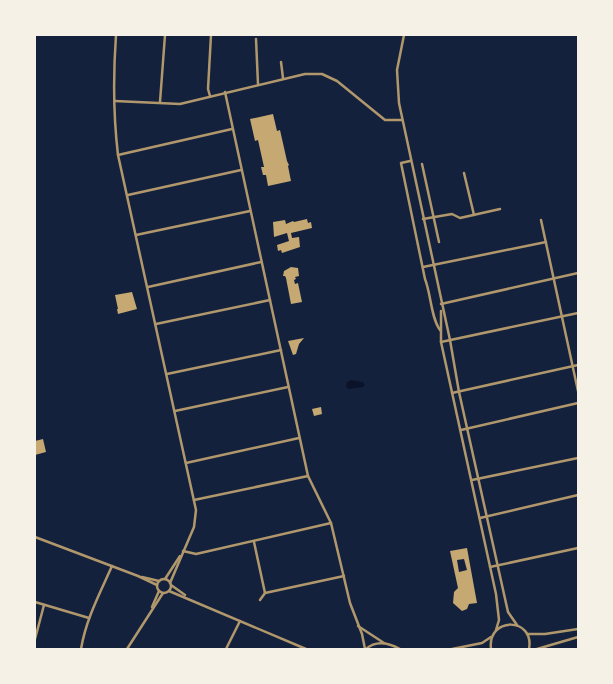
<svg xmlns="http://www.w3.org/2000/svg" width="613" height="684" font-family="'PT Sans Narrow',sans-serif">
<style>
.water{fill:#0b132b}
.building{fill:#c6a872;fill-rule:evenodd}
.lines{fill:none;stroke-linecap:round;stroke-linejoin:round}
.minor{stroke:#b1986c;stroke-width:2.5}
.tertiary{stroke:#b1986c;stroke-width:2.5}
</style>
<rect width="100%" height="100%" fill="#14213d"/>
<path class="water" d="M351,380L363,382L365,385L363,387L349,389L346,387L347,382Z"/>
<g class="building">
<path d="M273,114L277,131L280,130L287,161L289,165L288,166L291,181L268,186L266,175H263L261,167H264L258,140L255,141L250,119Z"/>
<path d="M307,219L308,223L311,222L312,228L291,233L292,238L299,237L300,247L282,253L281,250L278,251L277,245L289,241L287,233L274,237L273,222L285,220L286,224L293,221L294,222Z"/>
<path d="M291,267L298,268L299,276L295,277L296,279L294,280L295,284L298,283L302,302L291,304L286,278L285,276H283L284,271Z"/>
<path d="M132,292L137,309L118,314L117,309H118L115,295Z"/>
<path d="M304,338L299,344L296,354L293,355L288,341Z"/>
<path d="M321,407L322,414L314,416L312,409Z"/>
<path d="M43,439L46,452L35,455V441Z"/>
<path d="M467,548L477,603L469,604L467,609L462,611L453,603L454,592L458,588L450,551ZM464,559L467,570L459,572L457,560Z"/>
</g>
<g class="lines">
<g class="minor">
<path d="M116,35C113,77 113,113 118,155L196,510L194,527L170,583"/>
<path d="M256,39L258,84"/>
<path d="M281,62L283,78"/>
<path d="M225,92L308,476L331,523L350,603L362,634L365,649"/>
<path d="M210,96L208,89L211,35"/>
<path d="M115,101L180,104L305,74H322L337,81L385,120H402"/>
<path d="M160,102L165,35"/>
<path d="M118,155L232,129"/>
<path d="M410,161L401,163L425,279C431,294 431,318 440,330"/>
<path d="M422,164L439,242"/>
<path d="M464,173L474,215"/>
<path d="M128,195L241,170"/>
<path d="M423,219L452,214L460,218L500,209"/>
<path d="M541,220L578,391"/>
<path d="M136,235L250,211"/>
<path d="M423,267L546,242"/>
<path d="M148,287L261,262"/>
<path d="M441,304L578,273"/>
<path d="M156,324L270,300"/>
<path d="M441,342L578,313"/>
<path d="M167,374L281,350"/>
<path d="M452,393L578,365"/>
<path d="M175,411L288,387"/>
<path d="M461,430L578,403"/>
<path d="M186,463L299,438"/>
<path d="M472,480L578,458"/>
<path d="M194,500L308,476"/>
<path d="M480,518L578,495"/>
<path d="M254,542L265,593L344,576"/>
<path d="M183,551L196,554L331,523"/>
<path d="M490,567L578,548"/>
<path d="M165,579L180,556"/>
<path d="M260,600L265,593"/>
<path d="M35,602L89,618"/>
<path d="M152,607L159,591"/>
<path d="M358,626L384,643"/>
<path d="M35,639L44,605"/>
<path d="M81,649C86,619 100,593 112,566"/>
<path d="M127,649L163,593"/>
<path d="M226,649L240,621"/>
</g>
<g class="tertiary">
<path d="M404,35L397,70L399,103L450,340L459,392L508,612L517,625"/>
<path d="M441,311V342L496,594L499,620L496,630"/>
<path d="M35,537L138,576L157,585"/>
<path d="M142,577L159,581"/>
<circle cx="164" cy="586" r="7"/>
<path d="M171,585L185,595"/>
<path d="M169,591L306,649"/>
<path d="M527,634H545L578,629"/>
<path d="M366,649C376,640 389,643 400,649"/>
<path d="M452,649L482,643L491,637"/>
<path d="M491,649C487,616 535,617 529,649"/>
<path d="M537,649L578,637"/>
</g>
</g>
<rect width="613" height="684" fill="none" stroke="#f6f1e7" stroke-width="72"/>
</svg>
